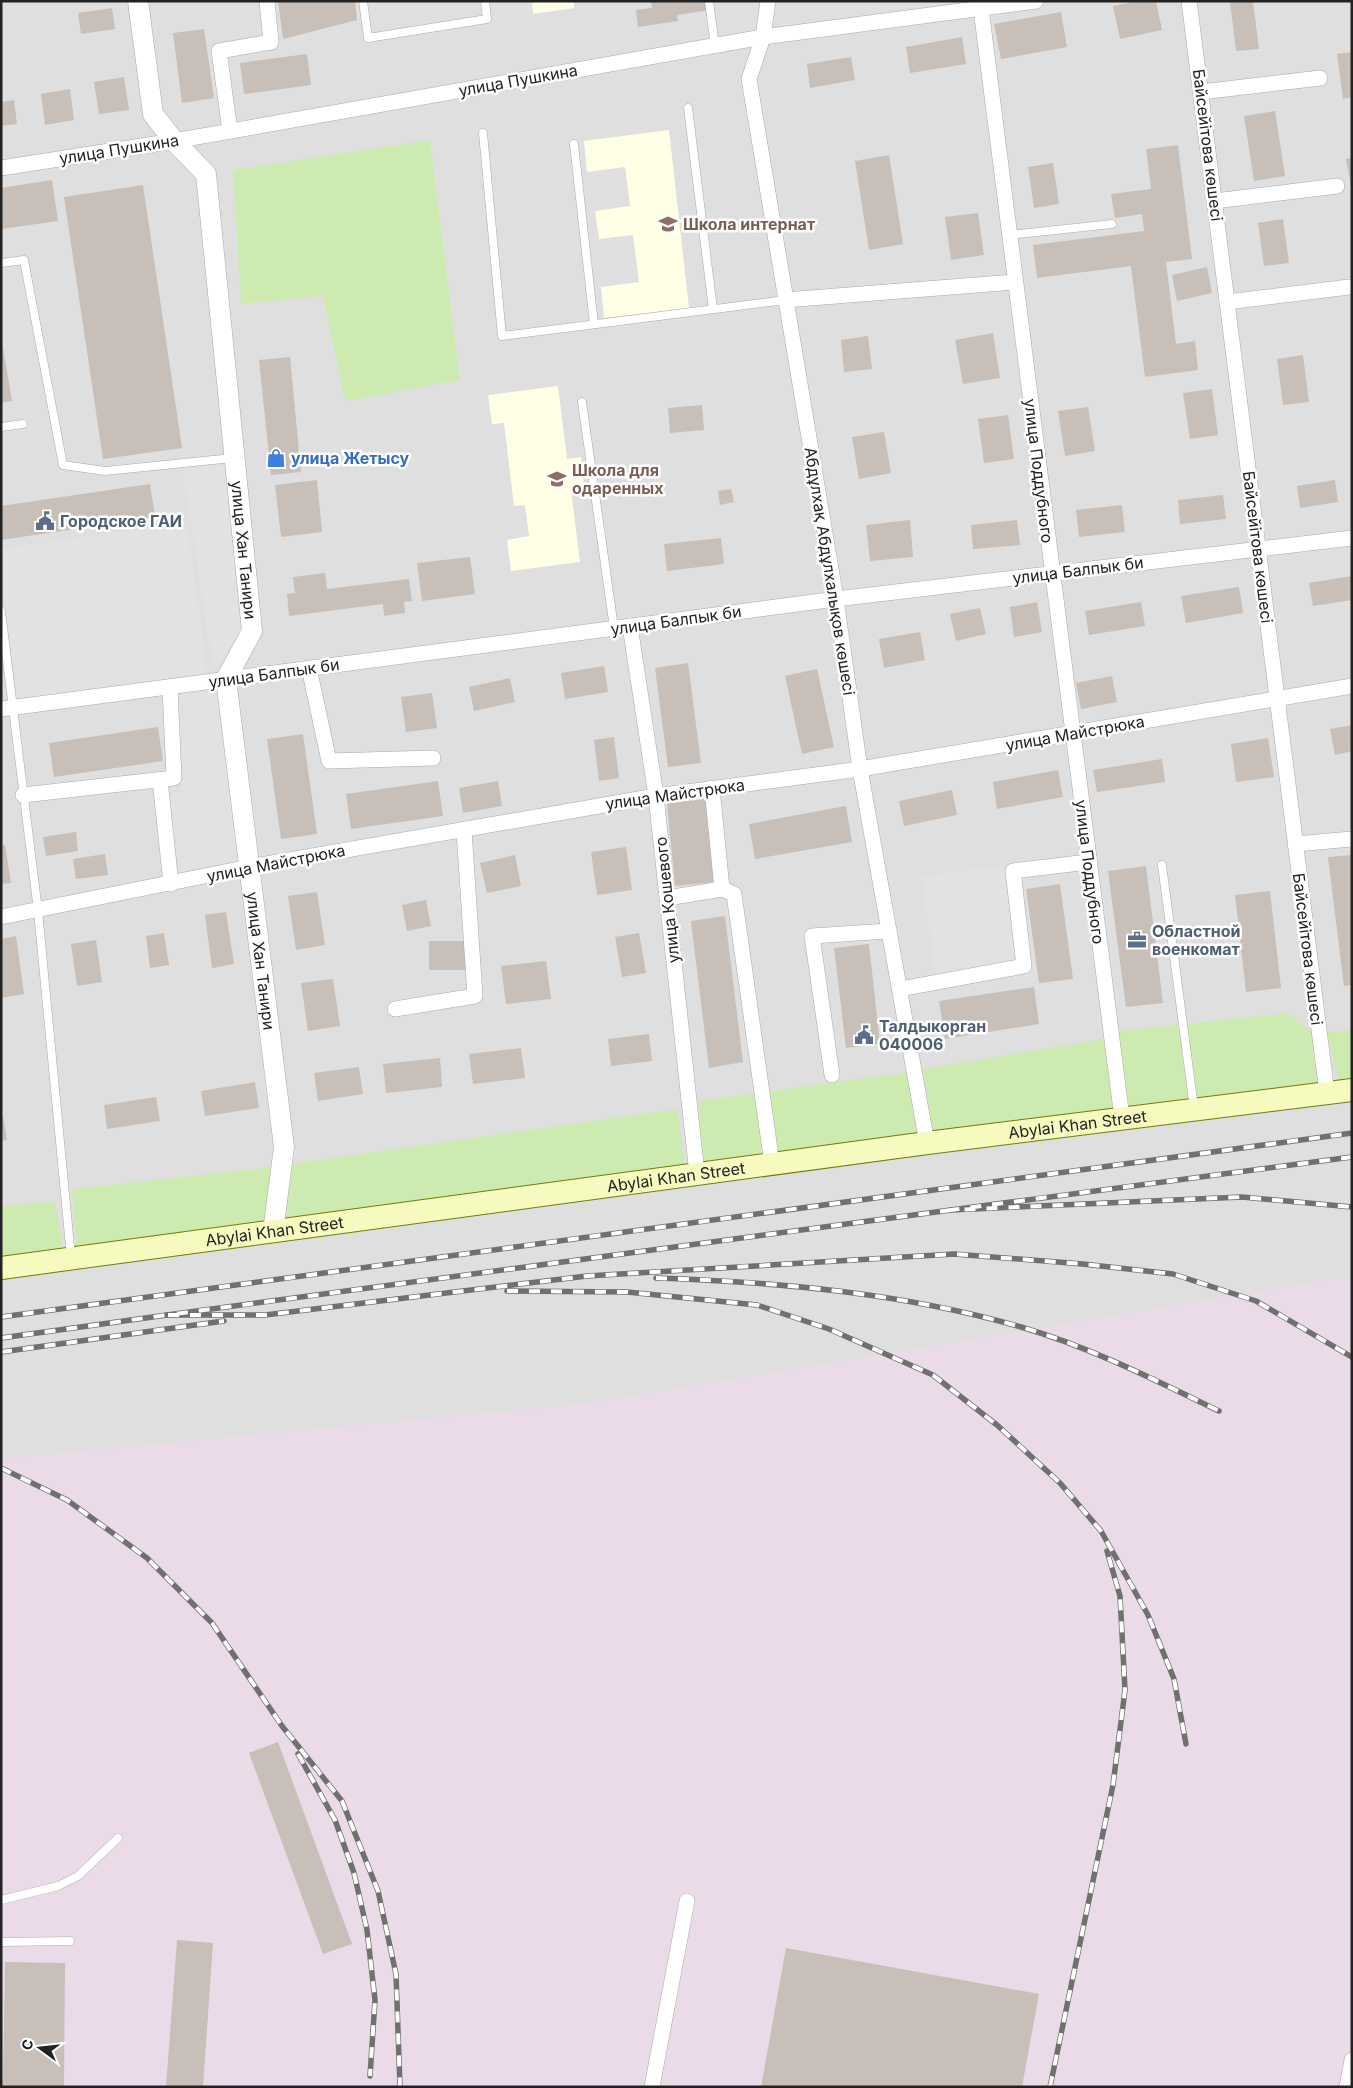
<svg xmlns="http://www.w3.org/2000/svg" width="1353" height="2088" font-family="Inter,sans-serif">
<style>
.residential{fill:#e0dfdf}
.industrial{fill:#ebdbe8}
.education{fill:#ffffe5}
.grass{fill:#cdebb0}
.parking{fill:#e2e2e2}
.building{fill:#c7bfb8}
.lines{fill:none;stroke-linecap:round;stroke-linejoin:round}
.service-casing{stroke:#a9a9a9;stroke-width:9}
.minor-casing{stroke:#a9a9a9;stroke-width:16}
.tertiary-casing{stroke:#a9a9a9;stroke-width:21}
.secondary-casing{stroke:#707d05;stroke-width:24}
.service{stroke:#fff;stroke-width:8}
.minor{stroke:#fff;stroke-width:15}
.tertiary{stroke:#fff;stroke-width:20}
.secondary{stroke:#f7fabf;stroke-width:22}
.rail-casing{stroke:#707070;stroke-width:5.5}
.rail{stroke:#fff;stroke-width:4;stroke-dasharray:11;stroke-linecap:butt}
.labels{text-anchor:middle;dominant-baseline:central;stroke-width:5;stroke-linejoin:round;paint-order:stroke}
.street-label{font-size:16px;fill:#222;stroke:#fff}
.education-label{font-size:16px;font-weight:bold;fill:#785e54;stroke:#fff;text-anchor:start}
.shop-label{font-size:16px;font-weight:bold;fill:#366cbe;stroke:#fff;text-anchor:start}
.service-label{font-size:16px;font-weight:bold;fill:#4e5e75;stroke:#fff;text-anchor:start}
</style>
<rect width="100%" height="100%" fill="#f2efe9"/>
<rect class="residential" x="1" y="1" width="1351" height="2086"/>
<path class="industrial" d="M1352,1276V2087H1V1459L592,1403Z"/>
<g class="education">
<path d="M532,1H574V8L533,14Z"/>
<path d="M669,130L689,308L604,318L601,287L639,282L633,235L599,239L595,211L630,206L625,167L587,172L584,141Z"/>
<path d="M558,386L567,459L581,457L584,488L571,490L580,562L511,571L507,540L529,536L525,505L514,506L504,423L492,424L488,395Z"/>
</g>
<g class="grass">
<path d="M430,140L460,380L345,401L323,296L241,304L233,170Z"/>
<path d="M1288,1013L1312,1033L1319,1087L1127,1113L1110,1032Z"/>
<path d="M1352,1030V1081L1339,1082L1327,1032Z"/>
<path d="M1103,1039L1115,1113L934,1137L923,1069Z"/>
<path d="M909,1072L916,1137L701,1166L699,1101Z"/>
<path d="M677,1109L685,1165L285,1221L291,1164Z"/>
<path d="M274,1167L265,1227L77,1253L72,1189Z"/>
<path d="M55,1201L64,1255L1,1264V1206Z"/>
</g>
<g class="parking">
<path d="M229,465L242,632L214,669L182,467Z"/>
<path d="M187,522L207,673L17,703L1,580V549Z"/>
<path d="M220,685L243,861L181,882L169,794L181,792L177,692Z"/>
<path d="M1004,866L1017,962L936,976L922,876Z"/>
</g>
<g class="building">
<path d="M278,1H355L357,20L283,39Z"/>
<path d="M651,1H709L710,10L677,15L678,21L638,27L636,10L652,8Z"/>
<path d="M1138,1H1156L1162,30L1120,39L1113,6Z"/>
<path d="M1230,1H1253L1259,49L1236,51Z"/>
<path d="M112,8L115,29L81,34L78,13Z"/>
<path d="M1061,12L1067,47L1001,59L994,24Z"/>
<path d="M204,29L214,98L182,103L173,33Z"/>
<path d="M962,37L966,64L910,73L906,47Z"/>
<path d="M1352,52V97L1343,99L1337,54Z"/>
<path d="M307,54L311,85L244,94L240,63Z"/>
<path d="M851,57L855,80L810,88L807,64Z"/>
<path d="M124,77L129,110L99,114L94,82Z"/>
<path d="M70,89L74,120L45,125L41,94Z"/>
<path d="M14,100L17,124L1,126V102Z"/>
<path d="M1275,111L1285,176L1254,181L1244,116Z"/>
<path d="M1178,145L1192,259L1166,262L1176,344L1195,341L1198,370L1145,377L1131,266L1037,278L1033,245L1144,231L1142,214L1115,218L1111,194L1151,189L1146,149Z"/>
<path d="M889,155L903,244L869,250L855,161Z"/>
<path d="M1352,158V185H1351L1346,159Z"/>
<path d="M1053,163L1059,204L1034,208L1028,167Z"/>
<path d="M52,180L58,221L1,229V188Z"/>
<path d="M143,185L182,448L103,459L64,197Z"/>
<path d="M978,213L984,255L951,260L945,217Z"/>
<path d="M1283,219L1289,263L1264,266L1258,223Z"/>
<path d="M1207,267L1212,293L1177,301L1172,275Z"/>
<path d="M993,333L1000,378L963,384L955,340Z"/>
<path d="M868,336L872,369L844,372L841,340Z"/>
<path d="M1,337L12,401L1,403Z"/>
<path d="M1303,355L1309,402L1283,405L1277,359Z"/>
<path d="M290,357L301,472L271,475L259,360Z"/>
<path d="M1212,389L1218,435L1190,439L1183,393Z"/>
<path d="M702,405L704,430L670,433L668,408Z"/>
<path d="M1088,407L1095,451L1065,456L1058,411Z"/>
<path d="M1008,415L1014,459L984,463L978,419Z"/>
<path d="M884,432L891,473L859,479L852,437Z"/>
<path d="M317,480L322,532L281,537L275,485Z"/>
<path d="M1335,480L1338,502L1300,508L1297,486Z"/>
<path d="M150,484L155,517L1,540V506Z"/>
<path d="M731,489L734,502L720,505L718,491Z"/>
<path d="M1223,495L1226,519L1180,524L1178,500Z"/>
<path d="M1122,505L1125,532L1079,537L1076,510Z"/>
<path d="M910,520L913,557L870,561L866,525Z"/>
<path d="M1017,520L1020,545L973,549L971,525Z"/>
<path d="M721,538L724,564L667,571L664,544Z"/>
<path d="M470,557L475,594L422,601L417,563Z"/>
<path d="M325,573L327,589L409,579L412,601L404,602L405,613L384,616L383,604L289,616L287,594L295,593L293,577Z"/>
<path d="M1352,576V600L1313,606L1309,583Z"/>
<path d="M1239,587L1243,613L1186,623L1181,596Z"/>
<path d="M1037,602L1042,632L1014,637L1010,607Z"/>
<path d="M1141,602L1145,626L1089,635L1085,611Z"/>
<path d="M980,608L986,634L956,641L950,614Z"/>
<path d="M920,632L925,660L884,668L879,639Z"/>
<path d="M688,663L701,763L668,767L655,668Z"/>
<path d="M604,666L608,692L565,699L561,673Z"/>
<path d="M817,669L834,747L802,754L785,676Z"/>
<path d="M1112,676L1117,702L1081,709L1076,683Z"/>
<path d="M510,678L515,702L474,711L469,687Z"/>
<path d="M432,693L437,728L406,732L401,697Z"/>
<path d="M1352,725V751L1335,755L1330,729Z"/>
<path d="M158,727L163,761L54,777L49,743Z"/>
<path d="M303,734L317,834L281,839L267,739Z"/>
<path d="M614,737L619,778L599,781L594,740Z"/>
<path d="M1268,738L1274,777L1236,782L1231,744Z"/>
<path d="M1162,759L1165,782L1097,792L1093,770Z"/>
<path d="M1058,770L1063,797L997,809L993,782Z"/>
<path d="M438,781L443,816L351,829L346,794Z"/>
<path d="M498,781L502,806L463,813L459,788Z"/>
<path d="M952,790L957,815L904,826L899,801Z"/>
<path d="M707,799L715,882L675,886L667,803Z"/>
<path d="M846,806L852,842L755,859L749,824Z"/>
<path d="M76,832L78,851L46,856L43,837Z"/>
<path d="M5,845L11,883L1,884V846Z"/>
<path d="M626,847L632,890L597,895L591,852Z"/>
<path d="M105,854L108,875L76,879L73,859Z"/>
<path d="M515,855L521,886L487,893L480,863Z"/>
<path d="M1352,855V985L1344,986L1328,857Z"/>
<path d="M1146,866L1163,1003L1126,1007L1108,871Z"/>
<path d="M1060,884L1073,979L1039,983L1026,889Z"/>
<path d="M1270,891L1281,988L1246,992L1235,895Z"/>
<path d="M317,892L325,945L296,950L288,896Z"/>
<path d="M426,900L431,926L407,931L402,905Z"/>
<path d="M226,912L234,964L212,968L205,915Z"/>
<path d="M725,916L743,1062L709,1068L691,921Z"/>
<path d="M164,933L169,965L150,968L146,936Z"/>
<path d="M639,933L646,973L622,977L615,937Z"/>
<path d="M16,936L24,994L1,998V939Z"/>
<path d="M96,940L102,982L77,986L71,944Z"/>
<rect x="429" y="941" width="38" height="29"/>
<path d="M869,944L880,1044L846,1048L834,948Z"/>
<path d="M546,961L551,999L506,1004L501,966Z"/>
<path d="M333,979L340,1026L308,1031L301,983Z"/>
<path d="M1034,987L1039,1024L945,1039L939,1001Z"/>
<path d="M649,1034L652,1061L611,1066L608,1039Z"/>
<path d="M521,1048L525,1078L473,1084L469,1054Z"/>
<path d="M440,1058L442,1087L386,1093L383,1064Z"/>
<path d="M359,1067L363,1094L318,1101L314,1073Z"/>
<path d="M255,1082L259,1108L205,1116L201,1091Z"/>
<path d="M156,1097L160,1121L107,1129L104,1105Z"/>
<path d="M1,1116H3L7,1140L1,1141Z"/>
<path d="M278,1742L352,1944L323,1954L249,1753Z"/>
<path d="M177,1940L213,1943L203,2087H166Z"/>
<path d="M786,1948L1039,1994L1022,2087H761Z"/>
<path d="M5,1962L65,1963L64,2087H3Z"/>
</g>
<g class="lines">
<g class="service-casing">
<g id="service">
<path d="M363,1L368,38L487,19L485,1"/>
<path d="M709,1L715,46"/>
<path d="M688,108L713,309"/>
<path d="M483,133L502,336L785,300"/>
<path d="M574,144L594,324"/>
<path d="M1009,235L1112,224"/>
<path d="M1,263L24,260L63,465L105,471L233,458"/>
<path d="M582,402L614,628"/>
<path d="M1,427L23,424"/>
<path d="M1,611L38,911L71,1257"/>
<path d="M1162,865L1194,1108"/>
<path d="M1,1900L58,1886L78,1876L118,1838"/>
<path d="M1,1942L70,1941"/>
</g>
</g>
<g class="minor-casing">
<g id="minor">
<path d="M768,1L763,37L749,79L836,599L860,769L927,1143"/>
<path d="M980,1L1122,1118"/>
<path d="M1189,1L1327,1093"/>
<path d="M1201,92L1320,78"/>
<path d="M230,131L219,51L271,42L267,1"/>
<path d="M1,168L174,141L763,37L1036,1"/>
<path d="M1215,201L1337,186"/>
<path d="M785,300L1015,282"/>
<path d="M1227,302L1349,287"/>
<path d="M630,626L656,796L697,1174"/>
<path d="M309,668L329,761L433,758"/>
<path d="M1,709L836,599L1352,538"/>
<path d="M160,780L171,884"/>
<path d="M712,788L722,889L734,894L772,1164"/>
<path d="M23,795L174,778L170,687"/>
<path d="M1295,844L1352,839"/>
<path d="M667,898L722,889"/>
<path d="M1,917L249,867L656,796L860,769L1352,686"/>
<path d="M900,989L1024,966L1013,871L1088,862"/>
<path d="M395,1009L475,996L464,830"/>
<path d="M832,1075L812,936L889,931"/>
<path d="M652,2087L687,1901"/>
<path d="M1347,2087L1352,2060"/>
</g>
</g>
<g class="tertiary-casing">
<g id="tertiary">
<path id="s1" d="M138,1L153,114L174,141L206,174L252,631L226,679L284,1147L273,1232"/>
</g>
</g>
<g class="secondary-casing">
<g id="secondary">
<path id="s2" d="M1,1268L927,1143L1352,1090"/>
</g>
</g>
<use href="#service" class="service"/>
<use href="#minor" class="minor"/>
<use href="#tertiary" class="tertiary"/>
<use href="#secondary" class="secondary"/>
<g class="rail-casing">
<g id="rail">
<path d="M1352,1157L951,1210L1242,1197L1352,1207"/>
<path d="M951,1210L167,1315H265L587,1276L954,1254L1083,1264L1173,1274L1256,1301L1352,1357"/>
<path d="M656,1278C778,1282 903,1293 1021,1327C1090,1347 1155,1380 1219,1411"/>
<path d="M507,1291L627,1292L757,1305L829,1329L933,1375L997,1425L1060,1483L1101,1531L1148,1615L1174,1679L1186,1744"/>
<path d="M1,1317L1352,1133"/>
<path d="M1,1338L167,1315"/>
<path d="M1,1352L224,1321"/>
<path d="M1,1468L67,1500L147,1558L212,1623L282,1726L342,1801L378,1891L396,1974L400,2087"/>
<path d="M298,1754L335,1820L354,1873L367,1930L375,2000L370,2076"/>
<path d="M1050,2087L1113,1785L1125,1690L1120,1596L1107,1551"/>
</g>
</g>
<use href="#rail" class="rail"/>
</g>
<defs>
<g id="school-bare" transform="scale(1.5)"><path d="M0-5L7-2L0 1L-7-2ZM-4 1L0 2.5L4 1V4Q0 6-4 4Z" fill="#8d6e63" stroke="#fff" stroke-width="2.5" paint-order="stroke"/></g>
<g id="shop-bare" transform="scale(1.5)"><path d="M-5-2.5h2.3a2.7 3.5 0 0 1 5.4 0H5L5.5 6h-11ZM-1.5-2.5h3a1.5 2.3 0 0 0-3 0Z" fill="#3f7fe0" stroke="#fff" stroke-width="2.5" paint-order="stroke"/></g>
<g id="civic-bare" transform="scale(1.5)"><path d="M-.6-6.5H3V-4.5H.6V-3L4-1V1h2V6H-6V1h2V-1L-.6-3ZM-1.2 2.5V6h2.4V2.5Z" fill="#5c6f8a" stroke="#fff" stroke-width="2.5" paint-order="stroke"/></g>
<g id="office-bare" transform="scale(1.5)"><path d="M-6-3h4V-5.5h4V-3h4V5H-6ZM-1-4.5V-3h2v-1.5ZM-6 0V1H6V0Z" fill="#5c6f8a" stroke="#fff" stroke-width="2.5" paint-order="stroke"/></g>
</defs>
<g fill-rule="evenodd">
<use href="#school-bare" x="668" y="224"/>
<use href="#shop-bare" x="276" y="458"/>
<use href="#school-bare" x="557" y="479"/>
<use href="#civic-bare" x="45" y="521"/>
<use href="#office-bare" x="1137" y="940"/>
<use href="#civic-bare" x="864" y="1035"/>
</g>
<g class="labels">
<g class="street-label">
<text transform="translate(518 80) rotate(-10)">улица Пушкина</text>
<text transform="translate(1208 145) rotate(83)">Байсейітова көшесі</text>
<text transform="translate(119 149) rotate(-9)">улица Пушкина</text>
<text transform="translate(1039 471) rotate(83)">улица Поддубного</text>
<text transform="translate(1258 547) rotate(83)">Байсейітова көшесі</text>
<text stroke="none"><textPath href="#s1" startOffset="572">улица Хан Танири</textPath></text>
<text transform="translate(1078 570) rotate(-7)">улица Балпык би</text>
<text transform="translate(830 571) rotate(81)">Абдұлхақ Абдұлхалықов көшесі</text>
<text transform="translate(676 620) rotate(-8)">улица Балпык би</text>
<text transform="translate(274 673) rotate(-8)">улица Балпык би</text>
<text transform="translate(1075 733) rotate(-10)">улица Майстрюка</text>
<text transform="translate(675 794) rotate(-8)">улица Майстрюка</text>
<text transform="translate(276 863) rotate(-11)">улица Майстрюка</text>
<text transform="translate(1090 872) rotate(83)">улица Поддубного</text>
<text transform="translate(667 900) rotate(-96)">улица Кошевого</text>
<text transform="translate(1308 949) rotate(83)">Байсейітова көшесі</text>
<text stroke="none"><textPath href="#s1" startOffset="992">улица Хан Танири</textPath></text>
<text stroke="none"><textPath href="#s2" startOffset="1086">Abylai Khan Street</textPath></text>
<text stroke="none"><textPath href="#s2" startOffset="681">Abylai Khan Street</textPath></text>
<text stroke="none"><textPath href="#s2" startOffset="276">Abylai Khan Street</textPath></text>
</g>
<g class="education-label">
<text x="683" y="224">Школа интернат</text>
<text x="572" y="470">Школа для<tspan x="572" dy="18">одаренных</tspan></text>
</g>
<g class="shop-label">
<text x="291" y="458">улица Жетысу</text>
</g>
<g class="service-label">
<text x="60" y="521">Городское ГАИ</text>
<text x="1152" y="931">Областной<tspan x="1152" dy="18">военкомат</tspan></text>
<text x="879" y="1026">Талдыкорган<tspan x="879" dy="18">040006</tspan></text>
</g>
</g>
<rect width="1353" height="2088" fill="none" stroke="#222222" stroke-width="5"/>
<g transform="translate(40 2048) rotate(285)" stroke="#ffffff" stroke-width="4" paint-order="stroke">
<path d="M0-4L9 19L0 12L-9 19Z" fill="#222222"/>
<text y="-8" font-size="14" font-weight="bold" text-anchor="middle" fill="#222222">С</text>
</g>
</svg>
